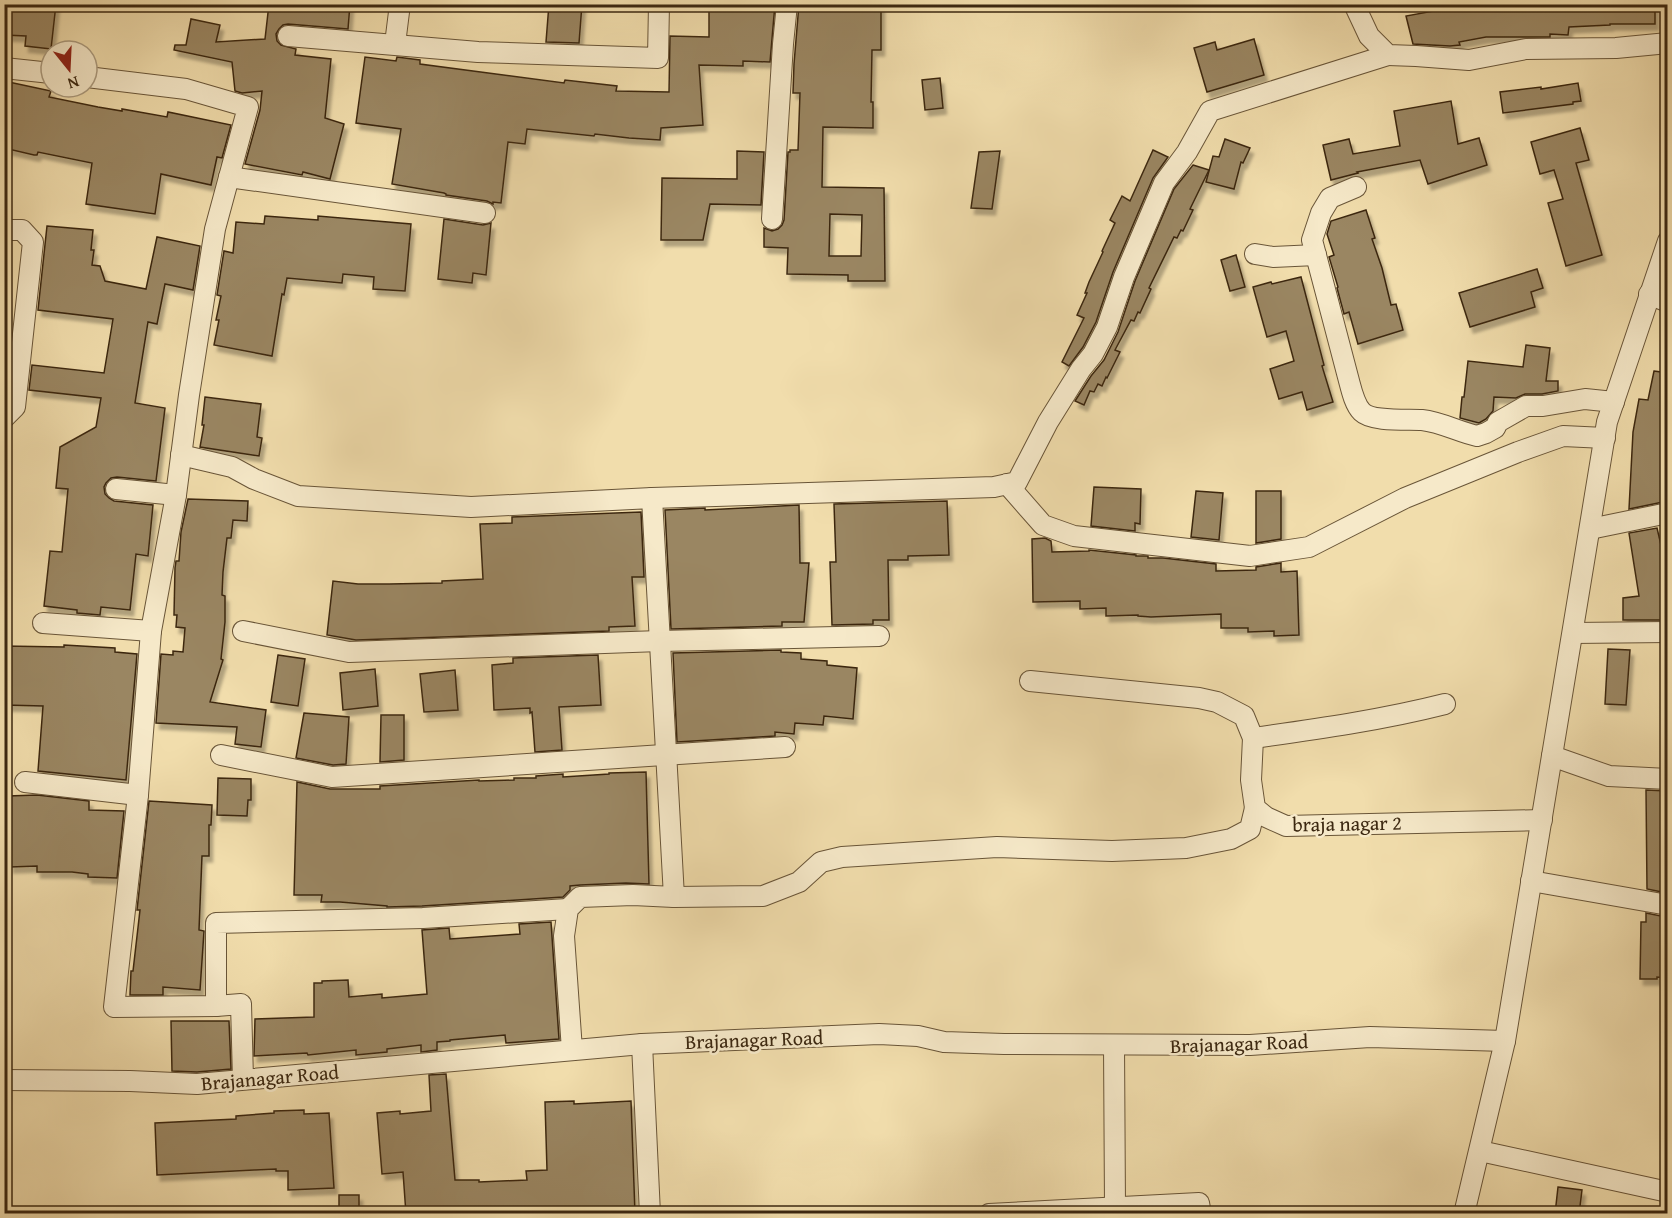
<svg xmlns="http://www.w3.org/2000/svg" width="1672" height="1218" font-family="'Gentium Book Plus',serif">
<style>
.building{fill:#9a8662;stroke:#3c2811;stroke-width:1.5;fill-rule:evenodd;filter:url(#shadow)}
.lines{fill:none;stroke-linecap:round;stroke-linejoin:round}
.minor-casing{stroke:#695538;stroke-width:22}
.minor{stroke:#f6e9c9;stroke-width:20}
.labels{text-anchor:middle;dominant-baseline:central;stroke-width:5;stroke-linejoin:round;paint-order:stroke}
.street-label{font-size:20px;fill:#3c2811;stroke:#f6e9c9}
</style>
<defs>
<filter id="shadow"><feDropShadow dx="3.5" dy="6" stdDeviation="1.5" flood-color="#0004"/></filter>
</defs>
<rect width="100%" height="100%" fill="#f1ddac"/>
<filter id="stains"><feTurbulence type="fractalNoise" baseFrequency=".00333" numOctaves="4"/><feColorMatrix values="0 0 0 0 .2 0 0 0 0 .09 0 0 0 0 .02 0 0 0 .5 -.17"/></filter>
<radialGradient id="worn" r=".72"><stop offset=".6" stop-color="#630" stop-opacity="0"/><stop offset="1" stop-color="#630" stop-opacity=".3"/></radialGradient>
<g class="building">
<path d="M4,4H56L51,49L25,46L26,36L4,35Z"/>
<path d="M269,4H350L348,29L288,24L283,25L279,29L276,34L277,41L281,45L296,49L295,55L331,59L325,118L344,124L330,179L303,172L302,175L245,164L260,110L262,91L242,93L235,91L232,62L174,50L175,45H186L191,19L220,25L216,42L265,39Z"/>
<path d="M549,4H582L579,43L546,42Z"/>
<path d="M709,4H775L770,62L743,61V66L699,65L703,125L661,128L660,140L629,138L595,134L594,136L527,129L525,144L508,142L501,203L493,202V204L487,201L446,195V194L444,193L392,184L401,129L356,123L365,57L396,61L397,57L420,60V64L564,83L565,80L617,86L616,91L669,92L670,36L709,37Z"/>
<path d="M799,4H881V50H872L871,102H873V128L823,127L822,187L884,188L885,281H848V275L787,274L788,248L764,247V228L772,231L778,229L782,225L784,220L788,152H790V150H798L800,93H793L794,64ZM830,214L862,215L861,256H829Z"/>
<path d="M1655,4V24H1610V25L1569,27L1568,35L1550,34V37H1486L1459,42L1460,45L1450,46L1413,44L1406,16L1466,5L1467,8H1525V5Z"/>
<path d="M1254,39L1264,75L1207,92L1194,48L1215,42L1217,50Z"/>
<path d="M940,78L943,108L925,110L922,80Z"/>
<path d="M4,81L51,91L49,97L98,107L122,111V109L167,117L168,112L231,125L222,158L217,157L211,185L161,174L155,214L86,204L92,163L38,152L37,155H34L4,148Z"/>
<path d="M1578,83L1581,101L1573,102V104L1503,113L1500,92L1541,87V89Z"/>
<path d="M1451,101L1458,144L1479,138L1487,165L1428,184L1420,160L1357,172L1358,173L1331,180L1323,145L1349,139L1353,154L1400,146L1394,111Z"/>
<path d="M1580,128L1589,160L1576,163L1602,255L1566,266L1548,203L1563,199L1554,170L1540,174L1531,142Z"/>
<path d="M1225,139L1250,148L1243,163L1241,162L1234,189L1206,182L1213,156L1219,157Z"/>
<path d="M1153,150L1168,157L1153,178L1113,272L1096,322L1083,347L1069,366L1062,362L1084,318L1077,315L1087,293H1085L1089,282L1103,252L1102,251L1115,223L1110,220L1122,196L1130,201Z"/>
<path d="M737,151L764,152L761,205L710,204L703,240H661L662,178L737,179Z"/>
<path d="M1000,151L992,209L971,208L979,152Z"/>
<path d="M1193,165L1209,170L1190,209L1193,210L1183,231L1181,230L1177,238L1174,237L1149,288L1151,289L1140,313L1138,312L1134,321L1131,320L1115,350L1120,352L1107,378L1106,377L1102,386L1098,384L1094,392L1090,391L1084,405L1075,401L1091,376L1104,360L1118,332L1135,281L1174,189Z"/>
<path d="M1366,210L1375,238L1372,239L1382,268L1391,305L1396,304L1403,330L1358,344L1349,312L1344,314L1337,288L1338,287L1329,257L1334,255L1327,234L1331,221Z"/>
<path d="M265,216L318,220V216L411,224L405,291L373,289L374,277L343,274L342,283L287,278L284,295L282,294L272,356L214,345L219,320H216L221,296L217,295L224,251L233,253L236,222L264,224Z"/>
<path d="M444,219L483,225L491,223L486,275L473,273L472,283L438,279Z"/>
<path d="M47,226L93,230L91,250H94L92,265L100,266L105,281L146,289L157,237L200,246L193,290L165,284L157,324L148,322L135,403L165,408L156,481L117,477L111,478L106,483L104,487L105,494L109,498L114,501L153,505L148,556L136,554L130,610L101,607L100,615L77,613V610L44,606L50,551L62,552L68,489L56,488L60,447L96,427L101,398L29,390L32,365L104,373L113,319L38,310Z"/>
<path d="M1236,255L1245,287L1230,291L1221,260Z"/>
<path d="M1537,269L1543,288L1531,292L1535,307L1470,327L1459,293Z"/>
<path d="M1301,277L1324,365L1322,366L1333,402L1307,410L1302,392L1279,399L1270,369L1294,361L1286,331L1267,337L1253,287L1271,282L1272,284Z"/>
<path d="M1526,345L1550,348L1546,381H1558V391L1542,394H1525L1516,398L1494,397L1493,411L1486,419L1479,423L1460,418L1462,397H1464L1468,361L1523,367Z"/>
<path d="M1654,371L1668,373V495L1661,496L1663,502L1629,509L1633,432L1639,399L1648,400Z"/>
<path d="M205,397L261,404L257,437L262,438L259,456L200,447L204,425H202Z"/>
<path d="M1094,487L1141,489L1140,524L1135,523V531L1091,526Z"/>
<path d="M1196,491L1223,493L1219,540L1191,537Z"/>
<path d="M1256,491H1281V539L1256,543Z"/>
<path d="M188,499L248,501L247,521L233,520L231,538H227L223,572L222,595L225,596V622L221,659L223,660L210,702L266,710L261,747L235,744L237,727L156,723L161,654L173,655V651L183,652L185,628L176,627L177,615H174L175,568L176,561H179L181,532Z"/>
<path d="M947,501L949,555L908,556V560H888L889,620H873V624L832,625L830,562H836L834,504Z"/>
<path d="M799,505L800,563H809L804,622H782V626L671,629L665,510L705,508V510Z"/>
<path d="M641,512L644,577H632L635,626L609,627V631L356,640L327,635L333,581L358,584H389L442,583V581L483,579L480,524L512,523V517Z"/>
<path d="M1657,528L1664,558L1666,557L1668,569V620H1623V598L1639,596L1629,533Z"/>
<path d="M1045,538L1051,541L1052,552L1089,551V550L1136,555V556H1148V558H1163L1216,564V571L1256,570V567L1281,563V572L1297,571L1299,635L1274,636V631L1248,632V628H1221V614L1151,617L1138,616V615L1106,616V608L1080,609V601L1033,602L1032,539Z"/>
<path d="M64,645L115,648V652L137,654L126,780L38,771L43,706L4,705V646L64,647Z"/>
<path d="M1608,649L1630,650L1626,705L1605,704Z"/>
<path d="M781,650V652L801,653V659L827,661V665L857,668L853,719L824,716L823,725L795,723L794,734L775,732V736L677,742L673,653Z"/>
<path d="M278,655L305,659L298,706L271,702Z"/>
<path d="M598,655L601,705L559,707L562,750L535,752L532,712L530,713V708L494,710L492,665L513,663V658Z"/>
<path d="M375,669L378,706L343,710L340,673Z"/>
<path d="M455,670L458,710L424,712L420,674Z"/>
<path d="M304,713L349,717L346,764L333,765L296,758Z"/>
<path d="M381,715H404V760L380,762Z"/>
<path d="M646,772L649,884L626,883L580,885L570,886V890L563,897L422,906L387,907V906L340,902H321L322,895H294L297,782L330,789H380V786L479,780V781L514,780V778H536V776L563,774V777L609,774V773Z"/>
<path d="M218,778L251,779V800H248L247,816L217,815Z"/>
<path d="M1646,790L1668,791L1667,893L1647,889Z"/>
<path d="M37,795L89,801V810L124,811L117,878L88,877V874L72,872H37V866L10,867L8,796Z"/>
<path d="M149,801L212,805L211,825H209V856H202L199,930L204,931L200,990L163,987V995H130L131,971H133L140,910H137Z"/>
<path d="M1646,913L1666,917L1668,978L1657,977V979H1640L1641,922H1646Z"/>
<path d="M551,922L559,1039L506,1043L505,1035L450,1040V1041L437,1042V1050L421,1052V1045L387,1049V1052L356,1055V1050L308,1055L307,1053L254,1056L255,1019L314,1017V983H322V981L348,980L349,997L382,994V998L427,994L422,930L449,928L450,939L520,934L519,924Z"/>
<path d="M171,1021H229L231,1069L197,1072L172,1071Z"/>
<path d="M446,1074L455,1180H479V1182L527,1180L526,1171L547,1170L545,1102L574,1101V1104L631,1101L635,1214H406L403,1172L382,1174L377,1113L400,1111V1114L431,1111L429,1075Z"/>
<path d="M304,1110V1114L329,1113L334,1188L288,1190V1171H276V1169L157,1175L155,1123L236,1119V1116L274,1113V1111Z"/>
<path d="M1558,1187L1582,1190L1579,1214H1555Z"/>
<rect x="339" y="1195" width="20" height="19"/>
</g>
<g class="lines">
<g class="minor-casing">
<g id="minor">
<path d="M1354,4L1369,36L1388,55L1416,56L1469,60L1526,49L1616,48L1668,43"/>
<path d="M288,36L478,52L658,58L659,4"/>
<path d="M395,44L400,4"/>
<path d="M4,68L51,73"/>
<path d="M87,77L186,89L248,107L215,229L189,395L176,495L151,631L138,795L114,1007L216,1006V923L423,918L568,909"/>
<path d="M229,177L485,213"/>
<path d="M1356,187L1330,198L1321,213L1312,240L1348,377C1351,388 1354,404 1362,412C1372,422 1409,419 1422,420C1441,422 1459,432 1477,436L1486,433L1495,428L1498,422L1526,406H1543L1585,399L1614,402"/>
<path d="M772,219L783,44L787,4"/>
<path d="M4,230H22L33,242L15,407L4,418"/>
<path d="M1255,254L1273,257L1316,255"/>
<path d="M1649,294L1668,302"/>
<path d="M181,455L232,467L254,479L298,496L471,507L652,498L674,897L633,895L580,897L568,909L564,936L572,1050"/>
<path d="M1007,484L1043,525L1074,536L1250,556L1309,547L1405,498L1518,452L1563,436L1605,438"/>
<path d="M116,489L176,495"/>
<path d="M652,498L994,487L1017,482L1048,422L1081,369L1093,354L1107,327L1124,277L1164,183L1187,152L1210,111L1388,55"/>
<path d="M1590,529L1668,513"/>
<path d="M43,623L151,631"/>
<path d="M243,631L349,652L660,641L879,636"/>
<path d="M1573,633L1668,632"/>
<path d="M1030,681L1199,698L1217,702L1244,716L1253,738L1251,780L1255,808L1266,817L1286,826L1542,820"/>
<path d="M1253,738C1318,729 1382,720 1445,704"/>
<path d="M221,755L332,777L785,747"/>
<path d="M1552,756L1609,776L1668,779"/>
<path d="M25,782L138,795"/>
<path d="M1531,881L1668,905"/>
<path d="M674,897L763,896L799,882L821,862L842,857L997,847L1112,851L1186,848L1231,839L1250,829L1255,808"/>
<path d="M216,1006L241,1004L243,1079"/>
<path d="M642,1044L650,1214"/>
<path d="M1114,1045L1115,1207"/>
<path d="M4,1080L130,1081L197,1084L642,1044L879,1034L918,1036L944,1042L1004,1044L1250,1045L1370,1037L1505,1041"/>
<path d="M1480,1151L1668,1192"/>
<path d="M989,1214L1199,1203L1201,1214"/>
<path d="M1464,1214L1505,1041L1607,422L1668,241"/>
</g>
</g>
<use href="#minor" class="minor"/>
</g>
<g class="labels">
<g class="street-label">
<text transform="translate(1347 823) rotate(-1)">braja nagar 2</text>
<text transform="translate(754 1039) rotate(-2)">Brajanagar Road</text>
<text transform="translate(1239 1043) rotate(-2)">Brajanagar Road</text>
<text transform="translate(270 1077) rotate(-5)">Brajanagar Road</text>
</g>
</g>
<rect width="1672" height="1218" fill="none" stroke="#f1ddac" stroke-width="24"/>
<rect x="6" y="6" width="1660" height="1206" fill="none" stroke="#3c2811" stroke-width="3"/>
<rect x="12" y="12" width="1648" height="1194" fill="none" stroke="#3c2811" stroke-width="1.5"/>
<g transform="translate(69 69) rotate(162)"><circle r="28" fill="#f6e9c9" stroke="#ac9c7f" stroke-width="1.5"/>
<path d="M0-4.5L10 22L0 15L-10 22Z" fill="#8f2418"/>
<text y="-9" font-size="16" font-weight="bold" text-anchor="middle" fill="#3c2811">N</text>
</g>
<rect width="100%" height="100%" filter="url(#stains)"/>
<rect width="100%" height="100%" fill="url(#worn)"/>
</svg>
